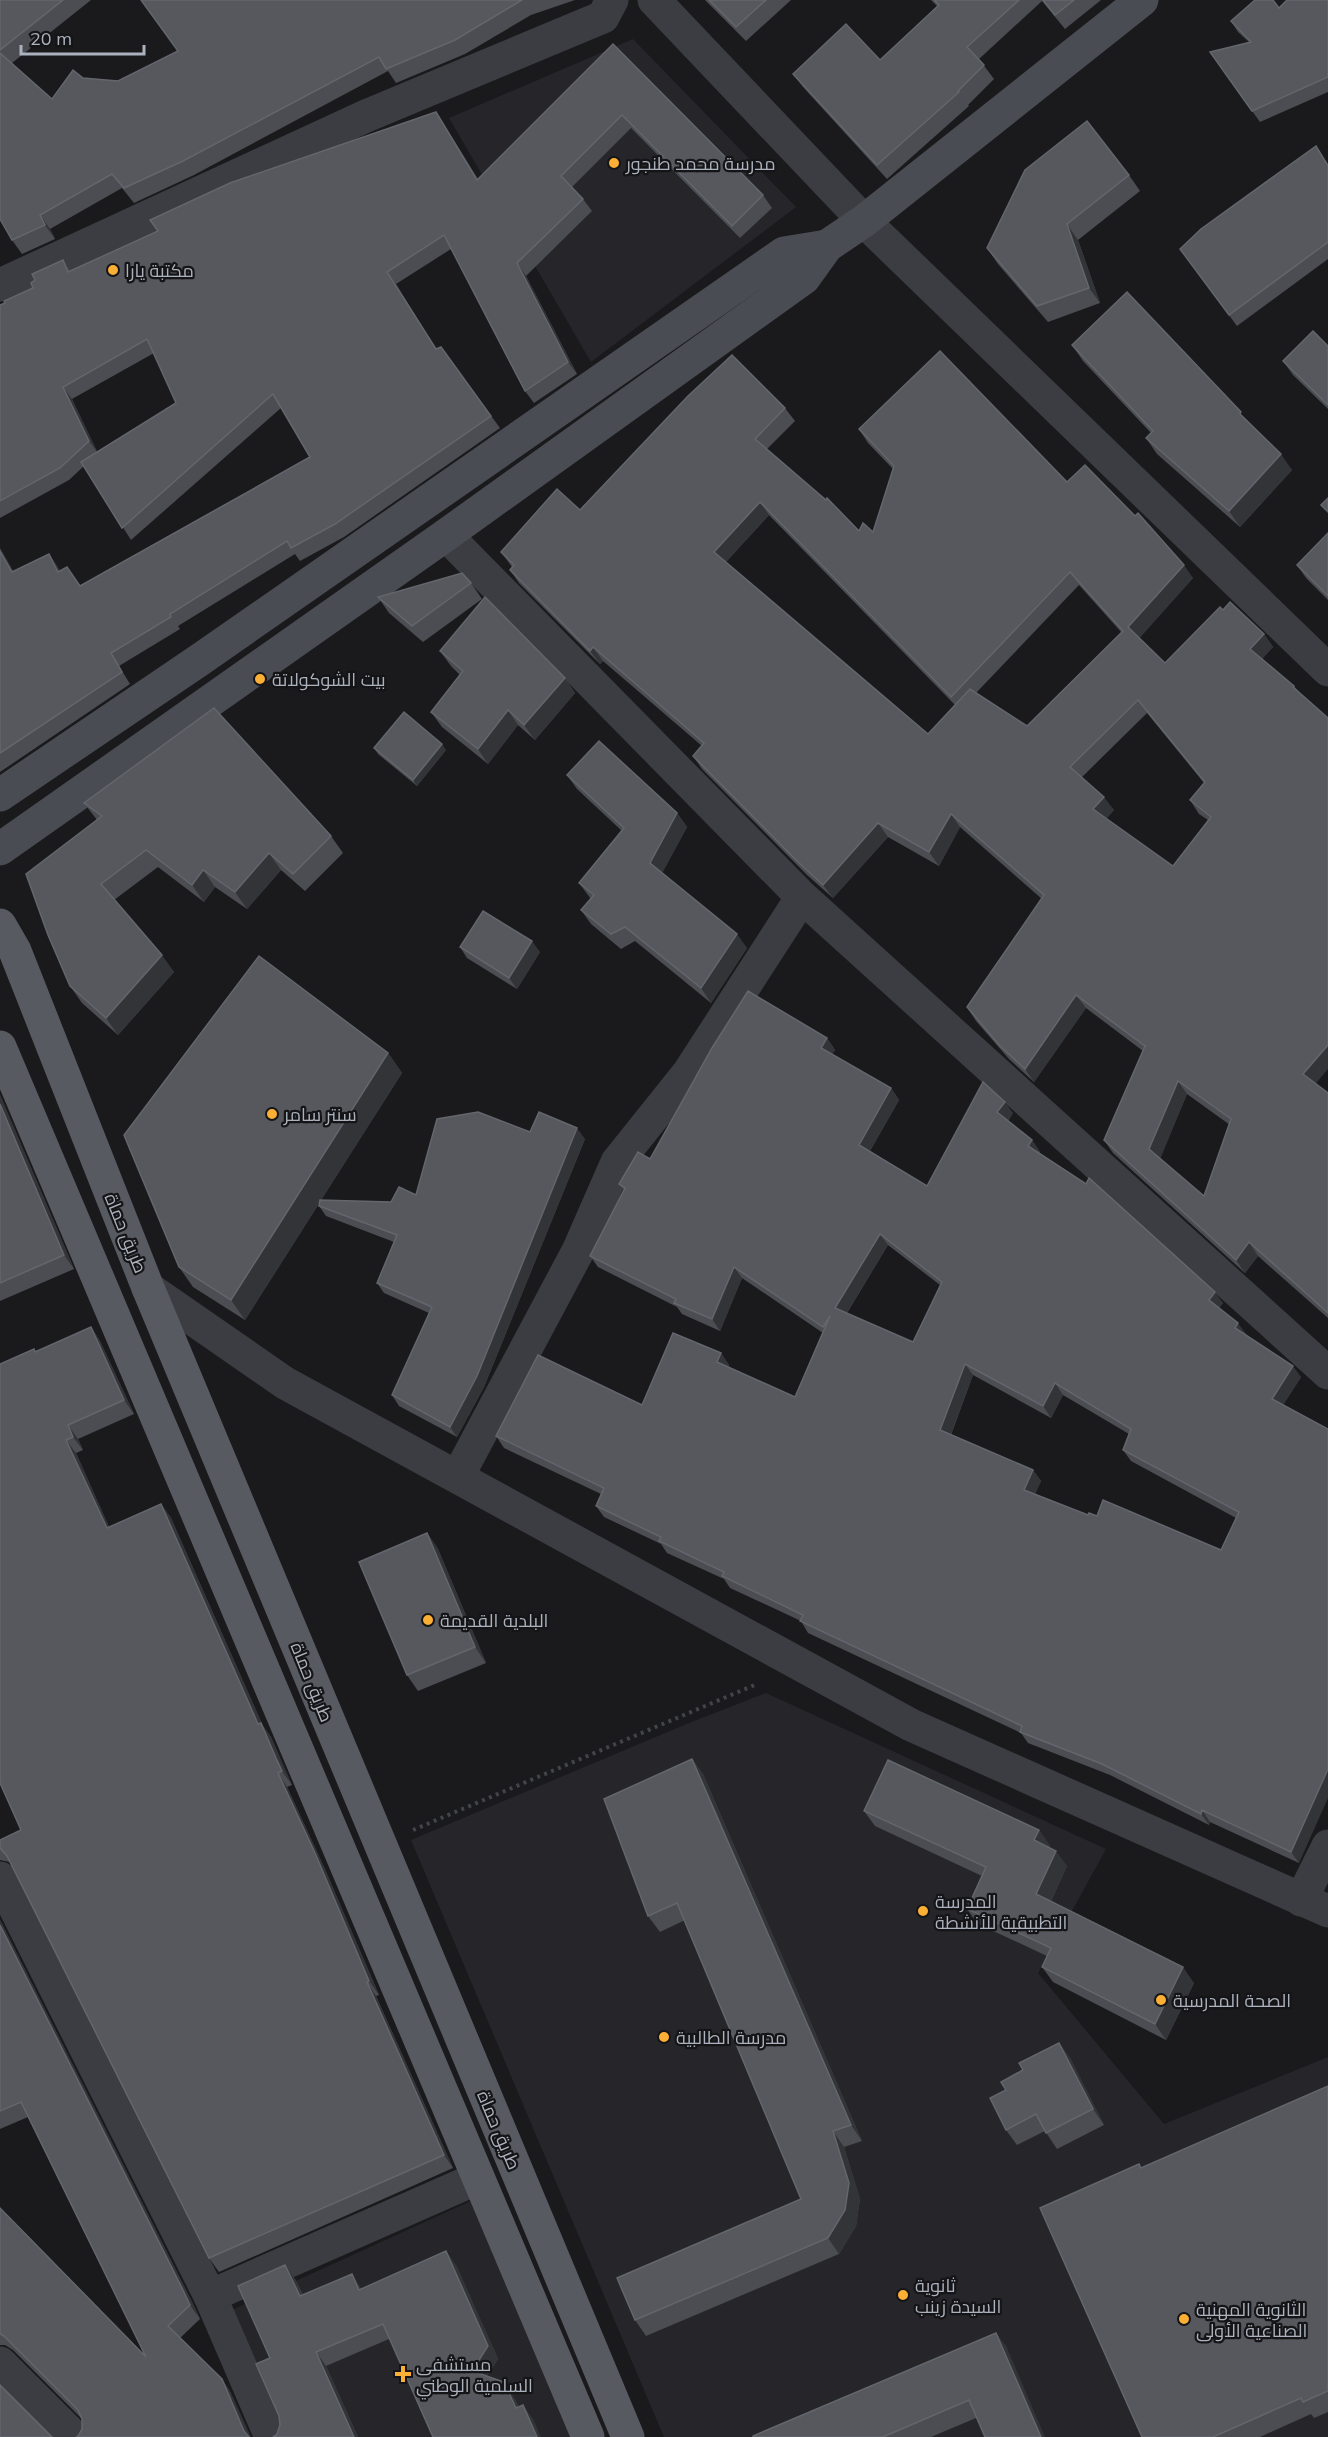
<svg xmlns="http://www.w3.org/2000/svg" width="1328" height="2437" font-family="Mulish,Cairo,sans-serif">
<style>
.built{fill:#26262a}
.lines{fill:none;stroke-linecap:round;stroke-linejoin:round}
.path{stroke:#414449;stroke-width:4;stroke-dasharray:3 4.5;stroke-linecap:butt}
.minor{stroke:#3b3d42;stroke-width:33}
.secondary{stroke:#494c52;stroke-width:33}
.primary{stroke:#575a61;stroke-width:33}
.wall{fill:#4b4d52;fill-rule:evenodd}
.shaded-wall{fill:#333438}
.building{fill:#56585e;stroke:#63666c;stroke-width:1.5;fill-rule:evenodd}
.poi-dot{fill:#fbaf34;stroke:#151518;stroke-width:2}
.labels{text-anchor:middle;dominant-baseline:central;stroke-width:4.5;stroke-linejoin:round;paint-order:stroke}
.poi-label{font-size:18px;fill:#acb2bd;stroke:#151518;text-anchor:start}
.street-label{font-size:18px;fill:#acb2bd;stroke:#151518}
</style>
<rect width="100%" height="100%" fill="#1a1a1d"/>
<g class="built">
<path d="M633,39L796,207L591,362L449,118Z"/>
<path d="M766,1693L1106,1849L1038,1973L1164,2124L1328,2057V2437H664L411,1840L689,1723Z"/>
<path d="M473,2200L574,2437H287L230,2311Z"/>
</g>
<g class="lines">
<path class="path" d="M413,1830L757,1684"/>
<g class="minor">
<path d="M654,0L864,221L1328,670"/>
<path d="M0,285L366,116L603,17L612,0"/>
<path d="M446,535L802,897L1328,1373"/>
<path d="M148,1288L285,1383L911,1725L1328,1911"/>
<path d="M458,1476L578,1251L617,1162L689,1072L802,897"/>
<path d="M0,1878L210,2296L271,2437"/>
<path d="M1301,1900L1328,1846"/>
<path d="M210,2296L478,2178"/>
<path d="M0,2363L74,2437"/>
</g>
<g class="secondary">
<path d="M0,795L198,661L784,253L827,246"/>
<path d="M0,849L446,535L804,278L827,246L864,221L1142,0"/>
</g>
<g class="primary">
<path d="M0,925L15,951L148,1288L628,2437"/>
<path d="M0,1047L588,2437"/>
</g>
</g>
<g class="wall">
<path d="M0,0H91L12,63L52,99L83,78L118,81L178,51L141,0H575L531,15L465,54L396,83L388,71L194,175L134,203L122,188L50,229L55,239L22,254L12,240L0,219Z"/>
<path d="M705,0H791L746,41Z"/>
<path d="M931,0H1101L1065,29L1042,1L979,59L994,79L968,105L969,106L887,179L803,87L793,74L880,60L937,6Z"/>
<path d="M1328,0V92L1260,122L1210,52L1249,42L1238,32L1231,21L1279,8Z"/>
<path d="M613,44L763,195L772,208L740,238L631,128L572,187L583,199L592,211L526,276L577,374L534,403L525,391L451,249L396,284L436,349L441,347L500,428L344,537L300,561L295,554L178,626L180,629L119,666L130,684L0,772V548L13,571L49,554L60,571L80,586L310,457L281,408L131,540L84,466L69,480L0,518V305L33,288L35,280L63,260L70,271L157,231L150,220L436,112L478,179ZM154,353L176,403L97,452L72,399Z"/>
<path d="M1316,146L1328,164V259L1237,326L1188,260Z"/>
<path d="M1129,175L1140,191L1078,240L1100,303L1048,322L998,264L987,248Z"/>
<path d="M1072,345L1249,423L1292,470L1240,527L1157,454L1146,438L1151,433L1083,361Z"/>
<path d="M1328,346V409L1293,375L1283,361Z"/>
<path d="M785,408L795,421L767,449L859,531L873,532L893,469L868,443L859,429L1067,482L1193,578L1139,638L1165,663L1223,610L1264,634L1273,647L1262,659L1294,686L1299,692L1316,1084L1328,1093V1318L1258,1256L1245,1273L1113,1153L1104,1140L1143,1051L1086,1008L1034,1082L1009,1059L976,1021L967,1007L1042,899L960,827L939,866L888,837L833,898L807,875L702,769L693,756L702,746L603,661L600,664L519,583L510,570L512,567L501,552L580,510ZM769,515L955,705L928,734L726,562ZM1079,585L1122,633L1027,726L976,693ZM1147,713L1204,783L1190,800L1199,814L1208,820L1173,866L1106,819L1114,810L1082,777ZM1187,1094L1230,1125L1204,1196L1160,1158Z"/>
<path d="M1328,533V600L1306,578L1297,565Z"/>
<path d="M471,583L482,599L423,642L389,613L378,597Z"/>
<path d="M440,651L565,678L575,693L535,740L518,725L488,764L442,727L431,712L460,675L451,666Z"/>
<path d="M374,748L446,750L417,786L378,754Z"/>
<path d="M567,775L677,813L687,827L662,873L747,948L711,1003L635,941L621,949L591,924L581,910L591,899L579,883L622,831L577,789Z"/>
<path d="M84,803L331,836L343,853L305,891L281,870L247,909L215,887L204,902L158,867L114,900L174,972L118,1035L82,1003L70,986L97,820Z"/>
<path d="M460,947L540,952L517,989L467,958Z"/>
<path d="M827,1038L835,1050L832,1054L891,1088L899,1100L870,1151L927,1186L1013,1113L1008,1121L1032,1140L1040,1152L1039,1153L1223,1303L1219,1308L1246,1334V1335L1301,1377L1283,1405L1299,1863L1210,1822L1209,1825L1110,1775L1028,1743L1021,1733L808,1633L801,1621L730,1588L724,1579L667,1553L661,1544L604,1517L596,1506L601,1494L504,1448L496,1436L642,1405L721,1353L729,1365L728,1367L795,1397L823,1333L742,1278L720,1331L682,1314L677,1307L598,1267L590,1256L624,1190L619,1184L650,1159ZM888,1245L940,1285L913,1342L847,1313ZM973,1375L1051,1418L1063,1395L1129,1434L1123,1450L1131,1461L1236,1518L1221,1550L1097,1516L1088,1515L1035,1494L1041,1481L1033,1470L951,1435Z"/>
<path d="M388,1053L402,1073L321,1200L391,1202L416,1195L530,1132L585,1139L484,1387L457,1437L399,1406L392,1395L429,1313L384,1293L377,1283L394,1242L326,1216L319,1206L320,1202L245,1320L193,1287L179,1267Z"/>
<path d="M0,1095L74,1269L0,1301Z"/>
<path d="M91,1327L100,1341L134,1414L78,1439L83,1450L76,1453L109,1527L161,1504L171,1518L263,1726L271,1737L286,1772L292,1785L287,1787L324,1867L379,1995L376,1996L453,2168L219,2272L209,2258L10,1862L0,1860V1840L21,1830L34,1349L36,1351Z"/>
<path d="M427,1533L438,1549L486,1663L418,1691L407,1675Z"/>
<path d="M692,1759L703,1774L862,2141L844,2147L860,2199L856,2226L839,2254L646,2336L635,2320L801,2199L685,1920L660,1932L648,1916Z"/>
<path d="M864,1811L1039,1830L1050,1846L1049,1847L1067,1866L1051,1901L1194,1983L1166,2040L1053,1982L1042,1967L1047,1956L978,1924L967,1909L982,1876L875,1826Z"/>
<path d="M0,1920L193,2304L200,2319L180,2338L222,2379L231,2393L78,2436L82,2429V2419L13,2350L5,2345H0V2208L146,2357L28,2117L0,2129Z"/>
<path d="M1059,2043L1070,2058L1104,2125L1057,2149L1045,2131L1017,2145L1006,2130V2090Z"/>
<path d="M1328,2086V2412L1314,2418L1311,2414L1260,2437H1142V2168Z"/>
<path d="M285,2265L295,2279L303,2295L362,2289L456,2265L498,2359L487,2376L513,2396L519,2407L533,2419L389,2339L326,2366L358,2437H273L277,2434L280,2425L270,2358Z"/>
<path d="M996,2333L1007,2348L976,2418L931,2437H753Z"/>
</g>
<g class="shaded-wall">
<path d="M436,112L444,125L486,192L477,180Z"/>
<path d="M40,215L50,229L55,239L45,225Z"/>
<path d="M1067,224L1078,240L1100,303L1089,288Z"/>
<path d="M517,263L526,276L577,374L568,362Z"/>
<path d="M387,272L396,284L444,362L436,349Z"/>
<path d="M63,387L72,399L98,453L89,441Z"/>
<path d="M1281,454L1292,470L1240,527L1229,511Z"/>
<path d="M760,502L769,515L723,565L714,552Z"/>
<path d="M0,548L21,584L12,572L0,551Z"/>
<path d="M49,554L58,567L67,584L58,572Z"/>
<path d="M1184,565L1193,578L1137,641L1128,627Z"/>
<path d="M1264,634L1273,647L1259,662L1250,649Z"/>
<path d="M593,647L603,661L600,664L590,651Z"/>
<path d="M565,678L575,693L535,740L524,725Z"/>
<path d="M508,710L518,725L488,764L478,749Z"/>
<path d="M442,744L446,750L417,786L413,780Z"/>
<path d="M1104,797L1114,810L1102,823L1093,809Z"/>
<path d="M677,813L687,827L660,877L650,863Z"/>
<path d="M951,814L960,827L939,866L929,852Z"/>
<path d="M878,823L888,837L833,898L823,885Z"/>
<path d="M269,853L281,870L247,909L235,892Z"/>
<path d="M203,870L215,887L204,902L192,885Z"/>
<path d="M737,934L747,948L711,1003L701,988Z"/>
<path d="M532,941L540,952L517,989L509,978Z"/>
<path d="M162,955L174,972L118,1035L106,1018Z"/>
<path d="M1076,995L1086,1008L1034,1082L1025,1069Z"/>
<path d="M827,1038L835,1050L829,1059L821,1048Z"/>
<path d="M1328,1045V1069L1312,1088L1303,1074Z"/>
<path d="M388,1053L402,1073L245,1320L231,1300Z"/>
<path d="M1178,1081L1187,1094L1159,1162L1149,1149Z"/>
<path d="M891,1088L899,1100L867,1156L859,1145Z"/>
<path d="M0,1095L74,1269L64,1255L0,1104Z"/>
<path d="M1005,1102L1013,1113L1005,1124L997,1112Z"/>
<path d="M577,1128L585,1139L484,1387L457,1437L450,1427Z"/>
<path d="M1032,1140L1040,1152L1036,1157L1028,1146Z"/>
<path d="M880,1234L888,1245L843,1319L835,1308Z"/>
<path d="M1249,1242L1258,1256L1245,1273L1236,1260Z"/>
<path d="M734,1267L742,1278L720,1331L712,1319Z"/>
<path d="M1215,1292L1223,1303L1217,1311L1209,1300Z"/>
<path d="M1238,1323L1246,1334L1243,1339L1235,1328Z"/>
<path d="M91,1327L100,1341L134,1414L124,1400Z"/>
<path d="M721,1353L729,1365L725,1373L717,1362Z"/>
<path d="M965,1364L973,1375L948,1442L940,1430Z"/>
<path d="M1293,1366L1301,1377L1280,1410L1272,1399Z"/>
<path d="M1055,1383L1063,1395L1051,1418L1043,1406Z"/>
<path d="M68,1425L78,1439L83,1450L73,1437Z"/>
<path d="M66,1440L76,1453L116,1542L107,1528Z"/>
<path d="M1033,1470L1041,1481L1032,1501L1024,1490Z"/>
<path d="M161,1504L171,1518L263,1726L271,1737L292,1785L282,1771L258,1724Z"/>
<path d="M427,1533L438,1549L486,1663L475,1647Z"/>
<path d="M692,1759L703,1774L862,2141L851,2125Z"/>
<path d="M1328,1769V1798L1299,1863L1291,1852Z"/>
<path d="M278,1773L287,1787L324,1867L379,1995L369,1981Z"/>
<path d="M1202,1810L1210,1822L1209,1825L1201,1814Z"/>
<path d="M1039,1830L1050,1846L1045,1856L1034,1840Z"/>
<path d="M1056,1851L1067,1866L1047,1909L1036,1894Z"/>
<path d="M0,1920L193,2304L200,2319L190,2305L0,1925Z"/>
<path d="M1183,1967L1194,1983L1166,2040L1155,2024Z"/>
<path d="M367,1982L376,1996L453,2168L444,2155Z"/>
<path d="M1059,2043L1070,2058L1104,2125L1093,2109Z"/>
<path d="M833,2131L844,2147L860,2199L856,2226L839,2254L828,2238Z"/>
<path d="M446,2251L456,2265L498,2359L481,2385L472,2371Z"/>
<path d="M285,2265L295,2279L309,2310L300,2296Z"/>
<path d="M352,2274L361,2288L368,2304L359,2290Z"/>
<path d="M996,2333L1007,2348L1045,2437H1041Z"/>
<path d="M316,2352L326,2366L358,2437H354Z"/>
<path d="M222,2379L231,2393L251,2437H249L244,2431Z"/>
<path d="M504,2382L513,2396L526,2422L516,2408Z"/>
<path d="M523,2405L533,2419L541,2437H537Z"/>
</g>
<g class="building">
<path d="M0,0H63L0,50Z"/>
<path d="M141,0H522L455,40L386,69L379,57L183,161L124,188L112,174L40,215L45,225L12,240L0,219V53L52,99L73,70L83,78L118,81L178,51Z"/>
<path d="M709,0H766L736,27Z"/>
<path d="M934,0H1019L967,47L984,65L958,91L959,92L877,165L793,74L846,24L880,60L939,5Z"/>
<path d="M1043,0H1074L1055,15Z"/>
<path d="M1255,0H1273L1279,8L1287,0H1328V77L1252,111L1210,52L1251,42L1231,21Z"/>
<path d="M613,44L763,195L732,226L622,115L561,176L583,199L517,263L568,362L525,391L444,235L387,272L436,349L441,347L491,416L335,524L291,548L287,541L170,614L171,617L111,653L122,672L0,753V551L12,572L49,554L58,572L67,567L80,586L310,457L273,394L122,528L81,462L176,403L147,339L63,387L89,441L60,468L0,501V305L5,303L4,301L33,288L31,283L35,280L32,274L63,260L68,272L158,231L150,220L230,183L436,112L477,180Z"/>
<path d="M1087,121L1129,175L1067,224L1089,288L1037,306L987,248L1025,170Z"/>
<path d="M1316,146L1328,166V242L1229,315L1180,249L1201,229Z"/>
<path d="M1127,292L1241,412L1240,414L1281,454L1229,511L1146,438L1153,431L1072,345Z"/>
<path d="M1313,331L1328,346V405L1283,361Z"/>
<path d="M940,351L1067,482L1085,465L1135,516L1138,513L1184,565L1128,627L1165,663L1220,607L1223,610L1230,602L1264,634L1250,649L1294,686L1293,687L1328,718V1045L1303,1074L1328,1093V1313L1249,1242L1236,1260L1104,1140L1145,1046L1076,995L1025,1069L1000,1046L967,1007L1044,895L951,814L929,852L878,823L823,885L798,862L693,756L704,743L593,647L590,651L510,570L514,565L501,552L557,489L580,510L688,396L732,355L785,408L755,439L826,500L827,498L859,531L863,523L873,532L894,466L859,429ZM760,502L951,697L1070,572L1123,631L1027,726L970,689L928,734L714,552ZM1138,700L1205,782L1190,800L1211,817L1173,866L1093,809L1104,797L1070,767ZM1178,1081L1231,1119L1204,1196L1149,1149Z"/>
<path d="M1328,498V512L1321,505Z"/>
<path d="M1328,533V596L1297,565Z"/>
<path d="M462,573L471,583L412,626L378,597Z"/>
<path d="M485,597L565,678L524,725L508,710L478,749L431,712L463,671L440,651Z"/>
<path d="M214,708L331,836L293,874L269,853L235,892L203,870L192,885L146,850L101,884L162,955L106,1018L70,986L48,935L26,874L102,816L84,803Z"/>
<path d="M404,712L442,744L413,780L374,748Z"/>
<path d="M599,741L677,813L650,863L737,934L701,988L625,927L611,934L581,910L594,895L579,883L624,828L567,775Z"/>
<path d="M483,911L532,941L509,978L460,947Z"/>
<path d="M259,956L388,1053L231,1300L179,1267L124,1135Z"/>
<path d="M748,991L827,1038L821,1048L891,1088L859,1145L927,1186L983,1082L1005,1102L997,1112L1032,1140L1028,1146L1086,1184L1089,1178L1215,1292L1209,1300L1238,1323L1235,1328L1293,1366L1272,1399L1328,1429V1769L1291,1852L1202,1810L1201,1814L1102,1764L1020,1732L1022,1726L800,1621L803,1615L722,1576L724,1572L659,1541L661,1537L596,1506L604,1488L496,1436L538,1355L642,1405L673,1333L721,1353L717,1362L795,1397L830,1316L823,1327L734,1267L712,1319L674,1303L676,1299L590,1256L625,1188L619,1184L638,1152L650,1159L712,1048ZM880,1234L942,1282L913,1342L835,1308ZM965,1364L1043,1406L1055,1383L1131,1429L1123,1450L1239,1512L1221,1550L1103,1500L1097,1516L1089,1513L1088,1515L1024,1490L1033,1470L940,1430Z"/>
<path d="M0,1104L64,1255L0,1283Z"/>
<path d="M478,1112L530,1132L539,1112L577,1128L477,1376L450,1427L392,1395L432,1307L377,1283L397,1235L319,1206L320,1200L391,1202L399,1187L416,1195L437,1119Z"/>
<path d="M91,1327L124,1400L68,1425L73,1437L66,1440L107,1528L161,1504L258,1724L261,1723L276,1758L282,1771L278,1773L315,1853L369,1981L367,1982L444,2155L209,2258L7,1856L0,1848V1840L21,1830L0,1783V1364L34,1349L35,1352Z"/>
<path d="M427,1533L475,1647L407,1675L359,1562Z"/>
<path d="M692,1759L851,2125L833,2131L849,2183L845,2210L828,2238L635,2320L617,2278L801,2199L677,1903L648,1916L604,1799Z"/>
<path d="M888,1760L1039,1830L1034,1840L1056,1851L1036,1894L1183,1967L1155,2024L1042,1967L1051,1948L967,1909L986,1867L864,1811Z"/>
<path d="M0,1925L183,2290L190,2305L168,2326L222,2379L244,2431L249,2437H76L78,2436L82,2429V2419L78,2410L4,2336L0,2334V2208L146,2357L21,2102L0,2111Z"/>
<path d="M1059,2043L1093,2109L1046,2133L1036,2114L1006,2130L990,2098L1006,2090L1001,2082L1023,2070L1019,2063Z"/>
<path d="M1328,2086V2391L1303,2402L1301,2398L1213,2437H1142L1040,2208L1139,2164L1141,2168Z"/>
<path d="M446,2251L488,2346L472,2371L504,2382L516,2408L523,2405L537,2437H433L383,2324L316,2352L354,2437H273L277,2434L280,2425L279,2416L256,2364L270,2358L238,2286L285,2265L300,2296L352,2274L359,2290Z"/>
<path d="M996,2333L1041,2437H985L969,2400L883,2437H753V2436Z"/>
<path d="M0,2385L52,2437H0Z"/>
</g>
<g class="poi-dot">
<circle cx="614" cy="163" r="6"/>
<circle cx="113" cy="270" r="6"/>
<circle cx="260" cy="679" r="6"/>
<circle cx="272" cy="1114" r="6"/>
<circle cx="428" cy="1620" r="6"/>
<circle cx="923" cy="1911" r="6"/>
<circle cx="1161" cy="2000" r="6"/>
<circle cx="664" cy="2037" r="6"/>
<circle cx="903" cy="2295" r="6"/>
<circle cx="1184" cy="2319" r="6"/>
<path d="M400 2365h6v6h6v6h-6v6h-6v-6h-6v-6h6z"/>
</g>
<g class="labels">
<g class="poi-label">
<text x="626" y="163">مدرسة محمد طنجور</text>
<text x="125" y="270">مكتبة يارا</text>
<text x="272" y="679">بيت الشوكولاتة</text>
<text x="284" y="1114">سنتر سامر</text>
<text x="440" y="1620">البلدية القديمة</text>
<text x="935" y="1901">المدرسة<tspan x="935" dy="21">التطبيقية للأنشطة</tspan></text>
<text x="1173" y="2000">الصحة المدرسية</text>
<text x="676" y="2037">مدرسة الطالبية</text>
<text x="915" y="2285">ثانوية<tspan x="915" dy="21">السيدة زينب</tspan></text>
<text x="1196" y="2309">الثانوية المهنية<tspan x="1196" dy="21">الصناعية الأولى</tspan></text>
<text x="416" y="2364">مستشفى<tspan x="416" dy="21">السلمية الوطني</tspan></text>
</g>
<g class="street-label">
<text transform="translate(126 1233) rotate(68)">طريق حماة</text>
<text transform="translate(312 1682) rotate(68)">طريق حماة</text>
<text transform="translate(499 2130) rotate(67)">طريق حماة</text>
</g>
</g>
<path d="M21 45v9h123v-9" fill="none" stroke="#acb2bd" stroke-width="3"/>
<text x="30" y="45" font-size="18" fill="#acb2bd" stroke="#151518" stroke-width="4.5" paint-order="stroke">20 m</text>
</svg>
